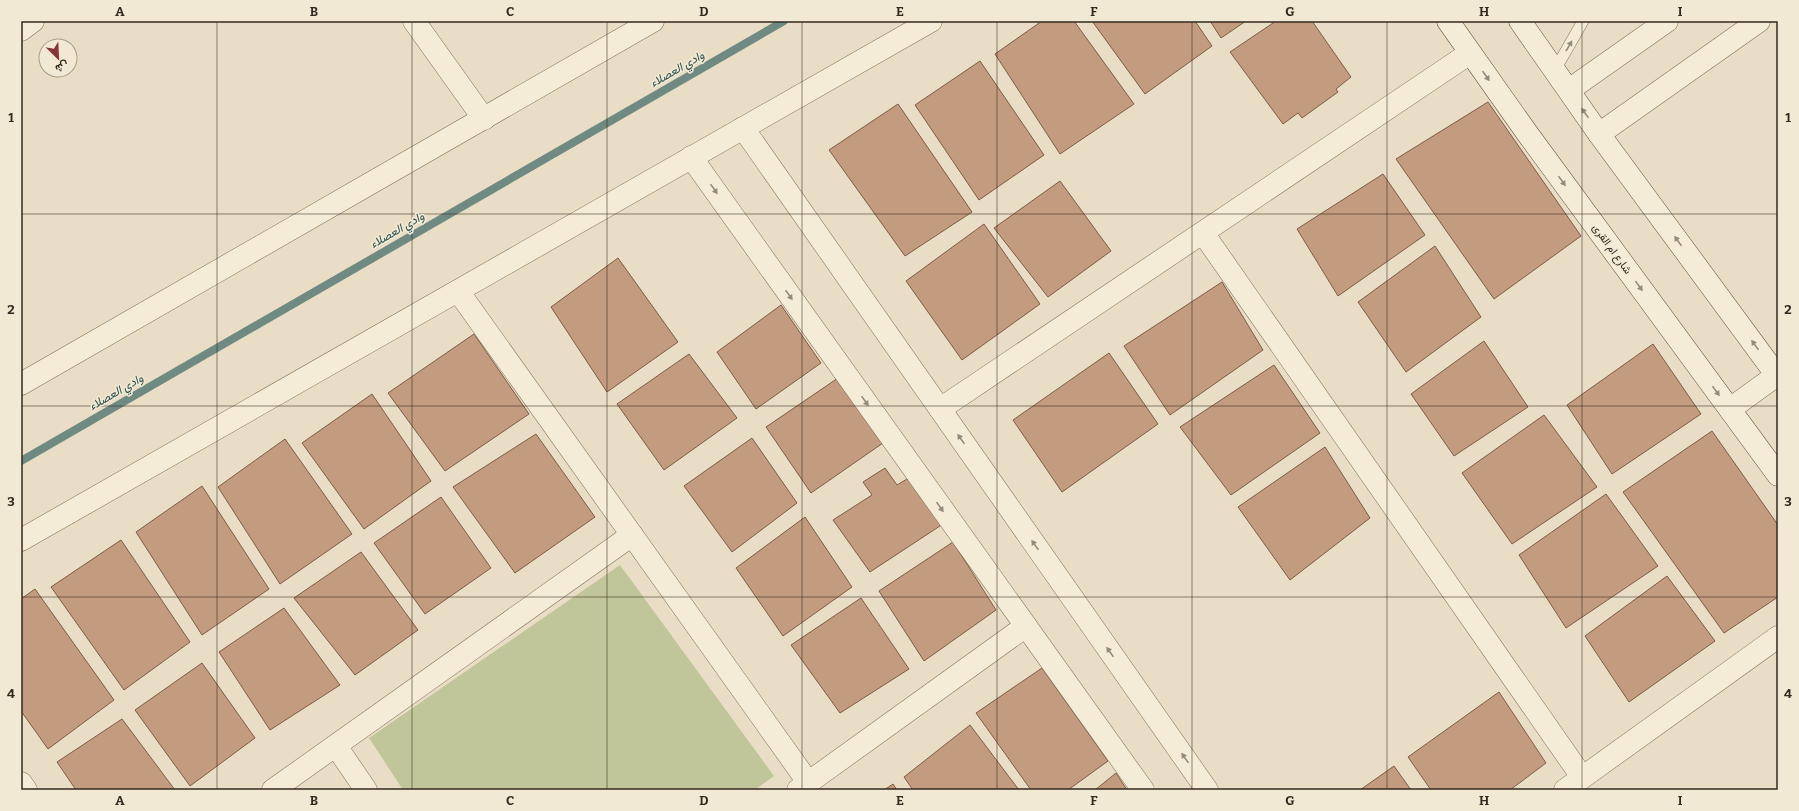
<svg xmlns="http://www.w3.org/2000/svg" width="1799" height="811" font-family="Bitter,Vazirmatn,serif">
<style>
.green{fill:#c1c69a}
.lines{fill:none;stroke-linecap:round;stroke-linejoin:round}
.stream{stroke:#6e8a83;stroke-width:8}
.building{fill:#c39b7f;stroke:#7e5c46}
.lane-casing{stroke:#82705d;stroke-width:12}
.street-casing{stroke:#82705d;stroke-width:23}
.secondary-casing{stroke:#645240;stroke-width:23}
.lane{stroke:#f5ecd7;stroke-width:11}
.street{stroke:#f5ecd7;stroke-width:22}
.secondary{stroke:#f5ecd7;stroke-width:22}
.oneway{fill:#948a7b}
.grid{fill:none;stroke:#33291f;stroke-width:1;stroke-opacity:0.55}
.labels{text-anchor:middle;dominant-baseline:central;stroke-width:3;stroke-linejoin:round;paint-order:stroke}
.street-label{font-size:11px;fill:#33291f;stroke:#f1e9d4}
.water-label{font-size:12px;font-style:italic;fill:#30524f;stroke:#f1e9d4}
.neatline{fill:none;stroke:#33291f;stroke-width:1.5}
.grid-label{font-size:13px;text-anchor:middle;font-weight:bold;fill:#33291f}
</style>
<rect width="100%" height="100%" fill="#e9dec5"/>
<path class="green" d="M620,565L774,776L755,790H403L369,738Z"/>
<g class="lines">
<path class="stream" d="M21,461L784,21"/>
</g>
<g class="building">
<path d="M1042,21H1074L1134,104L1060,154L995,54Z"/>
<path d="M1092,21H1195L1212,46L1145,94Z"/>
<path d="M1210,21H1246L1221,38Z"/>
<path d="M1276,21H1312L1351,77L1336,89L1338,92L1302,118L1298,113L1283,124L1230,52Z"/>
<path d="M980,61L1044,155L979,200L915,105Z"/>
<path d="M1488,102L1581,236L1494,299L1396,159Z"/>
<path d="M898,104L972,212L905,256L829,150Z"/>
<path d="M1383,174L1425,235L1338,296L1297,229Z"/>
<path d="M1060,181L1111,251L1048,297L994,228Z"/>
<path d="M984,224L1040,304L962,360L906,281Z"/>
<path d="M1435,246L1481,317L1406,372L1358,302Z"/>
<path d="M618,258L678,342L607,392L551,307Z"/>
<path d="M1222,282L1263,350L1170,415L1124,346Z"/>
<path d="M781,305L821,363L756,409L717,352Z"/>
<path d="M474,334L529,414L445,471L388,393Z"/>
<path d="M1484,341L1528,407L1454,456L1411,394Z"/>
<path d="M1653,344L1701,414L1612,474L1567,405Z"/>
<path d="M1109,353L1158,424L1062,492L1013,420Z"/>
<path d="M689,354L737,418L664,470L617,404Z"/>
<path d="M1274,365L1320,433L1231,495L1180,427Z"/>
<path d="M838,378L883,443L811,493L766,427Z"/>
<path d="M372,394L431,481L364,529L302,443Z"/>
<path d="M1544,415L1597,487L1512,544L1462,473Z"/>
<path d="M1712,431L1778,525V597L1724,633L1623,492Z"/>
<path d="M536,434L595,517L515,573L453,487Z"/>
<path d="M752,438L797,503L732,552L684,486Z"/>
<path d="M285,439L352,534L280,584L218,487Z"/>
<path d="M1325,447L1370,518L1290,580L1238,507Z"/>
<path d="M885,468L897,485L912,476L943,524L870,572L833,520L872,495L863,482Z"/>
<path d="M202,486L269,589L202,635L136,532Z"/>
<path d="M1606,494L1658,566L1566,628L1519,555Z"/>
<path d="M441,497L491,568L425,614L374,543Z"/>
<path d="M805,517L852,587L783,636L736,568Z"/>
<path d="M121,540L190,642L124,690L51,587Z"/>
<path d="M953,542L996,610L924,661L879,591Z"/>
<path d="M361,552L418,630L355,675L294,598Z"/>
<path d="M1667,576L1715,641L1629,702L1585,636Z"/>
<path d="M35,589L114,700L48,749L21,711V599Z"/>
<path d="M861,598L909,669L840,713L791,645Z"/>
<path d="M284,608L340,685L270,730L219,652Z"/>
<path d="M202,663L255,738L190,786L135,710Z"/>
<path d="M1042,668L1108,761L1068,790H1031L976,713Z"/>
<path d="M1499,692L1546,763L1510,790H1431L1408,757Z"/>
<path d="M122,719L175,790H76L57,762Z"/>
<path d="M970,725L1019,790H913L904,777Z"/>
<path d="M1394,766L1411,790H1360Z"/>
<path d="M1116,773L1127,790H1095Z"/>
<path d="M893,784L897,790H884Z"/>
</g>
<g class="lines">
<g class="lane-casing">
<path id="lane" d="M1555,70L1583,21"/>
</g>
<g class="street-casing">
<g id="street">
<path d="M414,21L484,119"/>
<path d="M21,30L33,21"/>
<path d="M1569,90L1667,21"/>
<path d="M743,128L1207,790"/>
<path d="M1599,134L1759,21"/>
<path d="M691,157L1143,790"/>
<path d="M1203,233L1582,777"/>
<path d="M458,291L808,782"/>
<path d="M21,384L653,21"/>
<path d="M940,409L1470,53"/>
<path d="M21,540L931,21"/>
<path d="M336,746L366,790"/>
<path d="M21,783L26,790"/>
<path d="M273,790L632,535"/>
<path d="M798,790L1026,626"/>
<path d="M1565,790L1778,637"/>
</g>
</g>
<g class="secondary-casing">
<g id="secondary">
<path d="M1448,21L1527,133L1778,475"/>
<path d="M1520,21L1599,134L1778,377"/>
<path d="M1730,409L1777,375"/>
</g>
</g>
<use href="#lane" class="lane"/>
<use href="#street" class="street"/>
<use href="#secondary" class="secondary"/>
</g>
<defs><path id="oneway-solid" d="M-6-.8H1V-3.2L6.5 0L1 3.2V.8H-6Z"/></defs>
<g class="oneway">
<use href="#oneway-solid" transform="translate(1569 46) rotate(-60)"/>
<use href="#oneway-solid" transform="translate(1486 76) rotate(55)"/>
<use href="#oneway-solid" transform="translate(1585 113) rotate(-125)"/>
<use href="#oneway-solid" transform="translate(1562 181) rotate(54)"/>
<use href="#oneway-solid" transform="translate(714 189) rotate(55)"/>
<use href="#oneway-solid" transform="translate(1678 241) rotate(-126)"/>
<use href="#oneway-solid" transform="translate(1639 286) rotate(54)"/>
<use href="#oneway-solid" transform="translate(789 295) rotate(55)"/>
<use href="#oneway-solid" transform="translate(1755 345) rotate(-126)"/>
<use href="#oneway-solid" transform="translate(1716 391) rotate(54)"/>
<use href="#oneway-solid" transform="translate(865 401) rotate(55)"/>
<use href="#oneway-solid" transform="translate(961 439) rotate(-125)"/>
<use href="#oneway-solid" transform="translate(940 507) rotate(55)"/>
<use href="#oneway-solid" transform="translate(1035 545) rotate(-125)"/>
<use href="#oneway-solid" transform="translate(1110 652) rotate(-125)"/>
<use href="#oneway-solid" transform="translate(1185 758) rotate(-125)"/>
</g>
<path class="grid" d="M217,21V790M412,21V790M607,21V790M802,21V790M997,21V790M1192,21V790M1387,21V790M1582,21V790M21,214H1778M21,406H1778M21,597H1778"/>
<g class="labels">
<g class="street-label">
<text transform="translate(1612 249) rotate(54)">شارع ام القرى</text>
</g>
<g class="water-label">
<text transform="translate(677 69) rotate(-30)">وادي العصلاء</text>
<text transform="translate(397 230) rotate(-30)">وادي العصلاء</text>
<text transform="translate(116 392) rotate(-30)">وادي العصلاء</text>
</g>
</g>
<rect width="1799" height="811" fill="none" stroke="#f1e9d4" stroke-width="44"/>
<g transform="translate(58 58) rotate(156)"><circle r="19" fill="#f1e9d4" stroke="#a59c8c"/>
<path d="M0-3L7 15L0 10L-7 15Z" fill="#8a3435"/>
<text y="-6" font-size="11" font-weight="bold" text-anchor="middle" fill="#33291f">ش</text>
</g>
<rect x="22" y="22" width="1755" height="767" class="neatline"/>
<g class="grid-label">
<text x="120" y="16">A</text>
<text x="314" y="16">B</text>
<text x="510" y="16">C</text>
<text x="704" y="16">D</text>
<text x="900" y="16">E</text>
<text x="1094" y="16">F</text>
<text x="1290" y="16">G</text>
<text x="1484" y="16">H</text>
<text x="1680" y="16">I</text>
<text x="11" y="122">1</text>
<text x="1788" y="122">1</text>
<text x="11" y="314">2</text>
<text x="1788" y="314">2</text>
<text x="11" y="506">3</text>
<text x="1788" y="506">3</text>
<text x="11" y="698">4</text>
<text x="1788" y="698">4</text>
<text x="120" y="805">A</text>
<text x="314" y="805">B</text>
<text x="510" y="805">C</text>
<text x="704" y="805">D</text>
<text x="900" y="805">E</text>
<text x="1094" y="805">F</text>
<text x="1290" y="805">G</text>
<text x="1484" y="805">H</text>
<text x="1680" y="805">I</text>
</g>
</svg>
